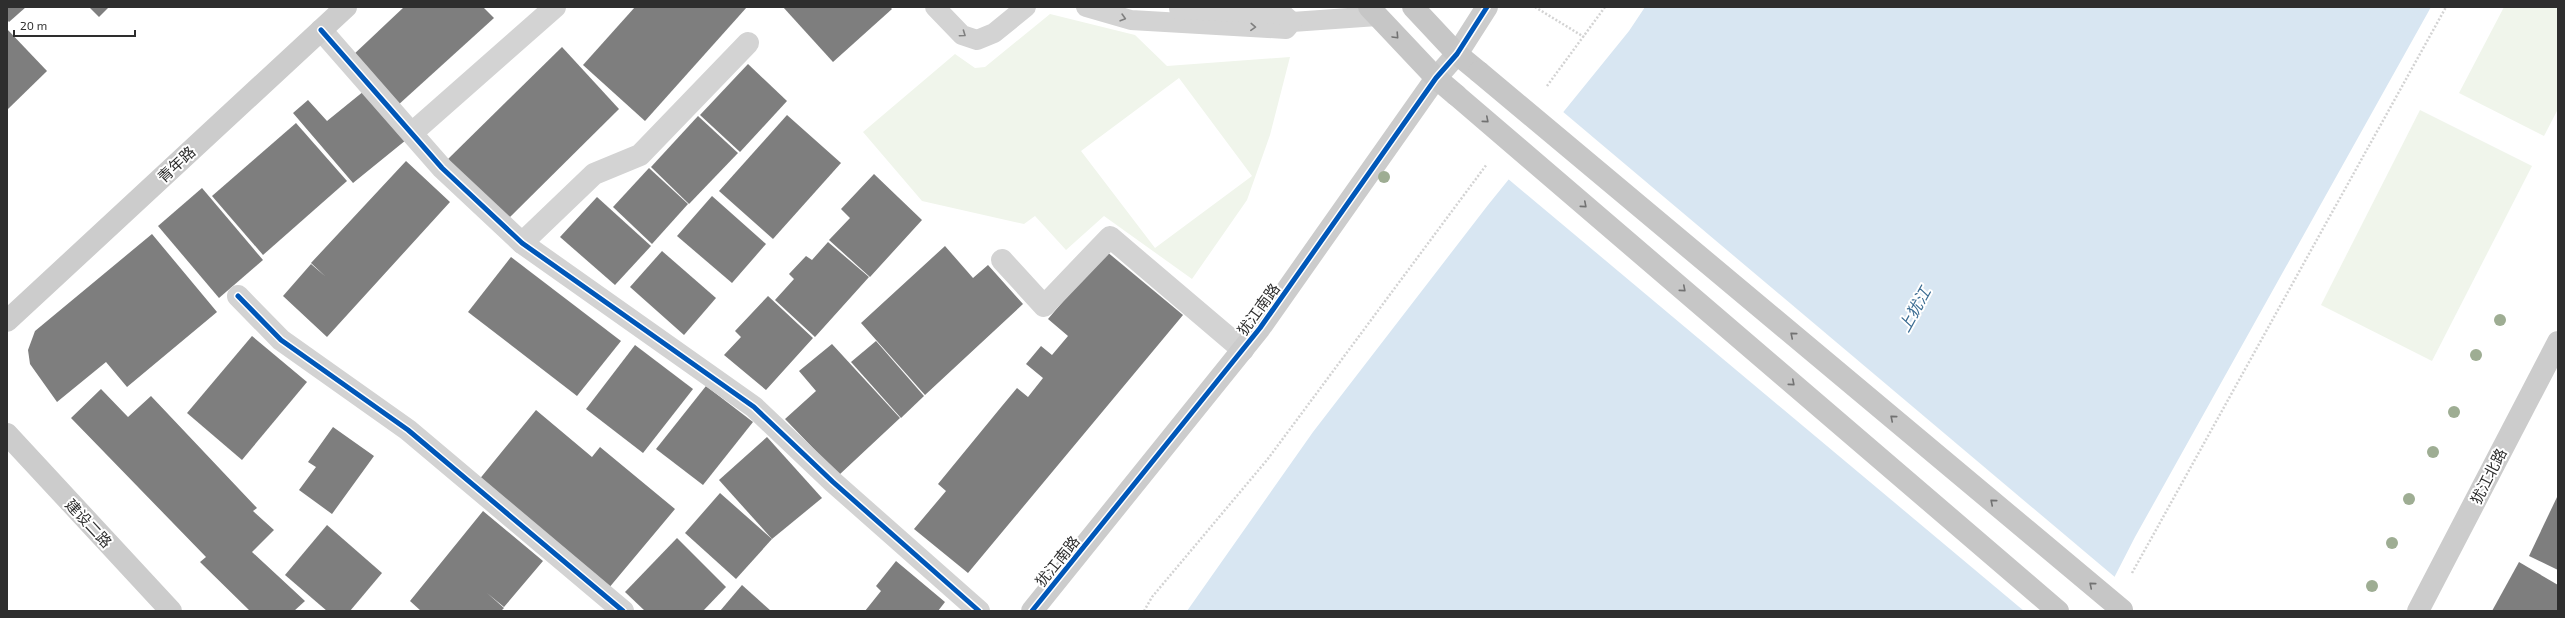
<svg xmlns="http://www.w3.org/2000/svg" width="2565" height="618" font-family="'Exo 2','Noto Sans SC',sans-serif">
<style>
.green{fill:#f0f5eb;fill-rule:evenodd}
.water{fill:#d8e6f2}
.pier{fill:#fff}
.building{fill:#7e7e7e}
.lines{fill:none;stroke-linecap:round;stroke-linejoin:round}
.path{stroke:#d3d3d3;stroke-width:2.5;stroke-dasharray:2 2;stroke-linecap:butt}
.lane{stroke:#d3d3d3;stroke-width:20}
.street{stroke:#d3d3d3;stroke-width:22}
.secondary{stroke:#ccc;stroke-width:22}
.primary{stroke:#c6c6c6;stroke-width:22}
.primary-bridge{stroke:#c6c6c6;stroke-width:22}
.cycleway-casing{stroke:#fff;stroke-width:8}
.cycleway{stroke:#0057b8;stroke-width:5}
.tree{fill:#9ead93}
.oneway{stroke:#808080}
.oneway2{stroke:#727272}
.labels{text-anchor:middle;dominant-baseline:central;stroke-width:4;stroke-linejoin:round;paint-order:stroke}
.street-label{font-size:15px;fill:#2e2e2e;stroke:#fff}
.water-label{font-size:16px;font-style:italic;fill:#3a6b91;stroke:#fff}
</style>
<rect width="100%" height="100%" fill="#fff"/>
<g class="green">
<path d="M2504,7H2558V109L2544,136L2459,93Z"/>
<path d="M1050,14L1135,35L1167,66L1290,57L1270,135L1247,200L1192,279L1104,216L1066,250L1035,216L1024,224L922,201L863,132L955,54L975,68L985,67ZM1179,78L1252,176L1155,248L1081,151Z"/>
<path d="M2420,110L2532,166L2432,361L2321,305Z"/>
</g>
<path class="water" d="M1645,7H2431L2135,537L2097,611H1187L1313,432L1488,205L1629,31Z"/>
<path class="pier" d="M1562,111L2116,578L2100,611H2024L1507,178Z"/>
<g class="building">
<path d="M7,7H26L9,22L7,20Z"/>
<path d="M89,7H109L99,17Z"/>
<path d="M404,7H483L494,18L397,106L352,56Z"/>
<path d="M635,7H747L645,121L583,65Z"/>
<path d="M783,7H890L892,9L833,62Z"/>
<path d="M7,29L47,71L7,110Z"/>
<path d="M562,47L619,109L506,221L446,161Z"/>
<path d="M748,64L787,101L740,152L700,115Z"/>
<path d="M364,91L406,140L353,183L293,113L308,100L327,121Z"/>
<path d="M787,115L841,163L773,239L719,191Z"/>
<path d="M698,116L738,153L689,204L651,167Z"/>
<path d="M296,123L347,181L263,255L212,196Z"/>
<path d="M406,161L450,202L327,337L283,296L311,264L326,277L311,263Z"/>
<path d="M649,168L688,204L652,244L613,207Z"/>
<path d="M874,174L922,220L870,277L829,240L850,218L841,209Z"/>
<path d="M202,188L263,260L219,298L158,226Z"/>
<path d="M712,196L766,244L732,283L677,236Z"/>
<path d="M597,197L651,246L615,285L560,237Z"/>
<path d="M152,234L217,312L127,387L106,362L57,402L30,364L28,350L35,331Z"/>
<path d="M828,242L869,277L815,337L775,300L794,279L789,274L806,256L812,260Z"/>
<path d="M945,246L973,278L988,265L1023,304L925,395L861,323Z"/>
<path d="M662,251L716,298L684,335L630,287Z"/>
<path d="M1106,251L1183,315L968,573L914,529L946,491L938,484L1002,406L1017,388L1028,397L1043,378L1026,364L1041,346L1052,355L1068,336L1048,319Z"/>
<path d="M511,257L621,341L577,396L468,312Z"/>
<path d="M768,296L813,338L766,390L724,355L741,337L735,331Z"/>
<path d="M252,336L307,382L242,460L187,413Z"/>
<path d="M876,341L924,396L901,418L851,362Z"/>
<path d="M832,344L900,418L839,475L785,419L816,391L799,371Z"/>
<path d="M635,345L693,389L643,453L586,409Z"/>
<path d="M706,386L753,422L703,485L656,449Z"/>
<path d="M101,389L128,417L151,396L257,508L253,511L274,530L252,552L305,601L294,611H250L200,562L206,557L71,418Z"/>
<path d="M536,410L592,457L600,447L675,509L608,589L478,481Z"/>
<path d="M333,427L374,456L332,514L299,490L316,467L308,462Z"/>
<path d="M767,437L822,498L772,539L719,480Z"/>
<path d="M720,493L772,539L736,579L685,533Z"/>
<path d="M2558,495V570L2529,556Z"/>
<path d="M483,511L543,561L504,607L487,593L504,608L501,611H421L410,601Z"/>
<path d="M327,525L382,573L350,611H327L285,575Z"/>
<path d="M677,538L726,587L703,611H645L625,592Z"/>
<path d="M896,561L945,602L938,611H865L881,591L876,586Z"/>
<path d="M2519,562L2558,585V611H2492Z"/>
<path d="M742,585L771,611H720Z"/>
</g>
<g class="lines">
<g class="path">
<path d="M1535,7L1584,37"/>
<path d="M1547,86L1605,7"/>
<path d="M2132,573L2446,7"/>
<path d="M1144,611L1152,597L1267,460L1487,164"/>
</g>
<g class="lane">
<path d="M935,7L962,35L977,40L994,33L1026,7"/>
<path d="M1086,7L1131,20L1286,29L1292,22L1377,16"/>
<path d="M1179,9L1283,14L1292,22"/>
</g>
<g class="street">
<path d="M321,30L442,168L522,243L754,407L833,482L979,611"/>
<path d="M412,133L555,7"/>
<path d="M522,243L594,174L640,155L748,43"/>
<path d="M1002,260L1044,306L1110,237L1243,350"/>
<path d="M238,296L281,340L408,430L623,611"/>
</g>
<g class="secondary">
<path d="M7,321L346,7"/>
<path d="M7,434L171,611"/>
<path d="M1032,611L1260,328L1436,78L1457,54L1487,7"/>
<path d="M2418,611L2558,342"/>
</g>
<g class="primary">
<path d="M1369,7L1436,78L1456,95"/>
<path d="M1413,7L1457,54L1479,72"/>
</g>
<g class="primary-bridge">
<path d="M1479,72L2122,610"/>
<path d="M1456,95L2058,611"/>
</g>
<g class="cycleway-casing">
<g id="cycleway">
<path d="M321,30L442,168L522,243L754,407L833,482L979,611"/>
<path d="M238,296L281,340L408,430L623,611"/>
<path d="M1032,611L1260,328L1436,78L1457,54L1487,7"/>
</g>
</g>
<use href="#cycleway" class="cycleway"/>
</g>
<g class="tree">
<circle cx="1384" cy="177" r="6"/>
<circle cx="2500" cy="320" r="6"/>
<circle cx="2476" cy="355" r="6"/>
<circle cx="2454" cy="412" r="6"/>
<circle cx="2433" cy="452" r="6"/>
<circle cx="2409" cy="499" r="6"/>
<circle cx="2392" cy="543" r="6"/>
<circle cx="2372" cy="586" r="6"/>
</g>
<defs><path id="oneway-chevron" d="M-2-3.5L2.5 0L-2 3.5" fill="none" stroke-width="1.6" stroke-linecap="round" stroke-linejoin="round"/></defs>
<g class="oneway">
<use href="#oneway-chevron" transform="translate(1123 18) rotate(16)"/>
<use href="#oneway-chevron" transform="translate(1253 27) rotate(3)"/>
<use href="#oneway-chevron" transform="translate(963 34) rotate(35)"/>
</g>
<g class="oneway2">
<use href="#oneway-chevron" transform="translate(1396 36) rotate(47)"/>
<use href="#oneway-chevron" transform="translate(1486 120) rotate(41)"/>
<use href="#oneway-chevron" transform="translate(1584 205) rotate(41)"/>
<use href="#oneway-chevron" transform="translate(1683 289) rotate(41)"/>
<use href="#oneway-chevron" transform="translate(1793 335) rotate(-140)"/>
<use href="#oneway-chevron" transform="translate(1792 383) rotate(41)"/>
<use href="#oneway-chevron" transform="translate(1893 418) rotate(-140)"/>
<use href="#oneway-chevron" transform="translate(1993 502) rotate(-140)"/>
<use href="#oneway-chevron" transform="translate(2092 585) rotate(-140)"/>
</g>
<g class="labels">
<g class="street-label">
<text transform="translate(176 164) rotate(-43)">青年路</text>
<text transform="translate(1258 309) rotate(-54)">犹江南路</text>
<text transform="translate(2488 476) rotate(-63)">犹江北路</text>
<text transform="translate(89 523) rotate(47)">建设二路</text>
<text transform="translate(1057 561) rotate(-51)">犹江南路</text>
</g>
<g class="water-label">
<text transform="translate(1914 309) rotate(-61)">上犹江</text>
</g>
</g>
<rect width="2565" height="618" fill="none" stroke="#2e2e2e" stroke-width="16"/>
<path d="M14 30v6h121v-6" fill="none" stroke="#2e2e2e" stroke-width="2"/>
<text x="20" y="30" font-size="12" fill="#2e2e2e" stroke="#ffffff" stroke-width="3" paint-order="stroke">20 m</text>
</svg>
